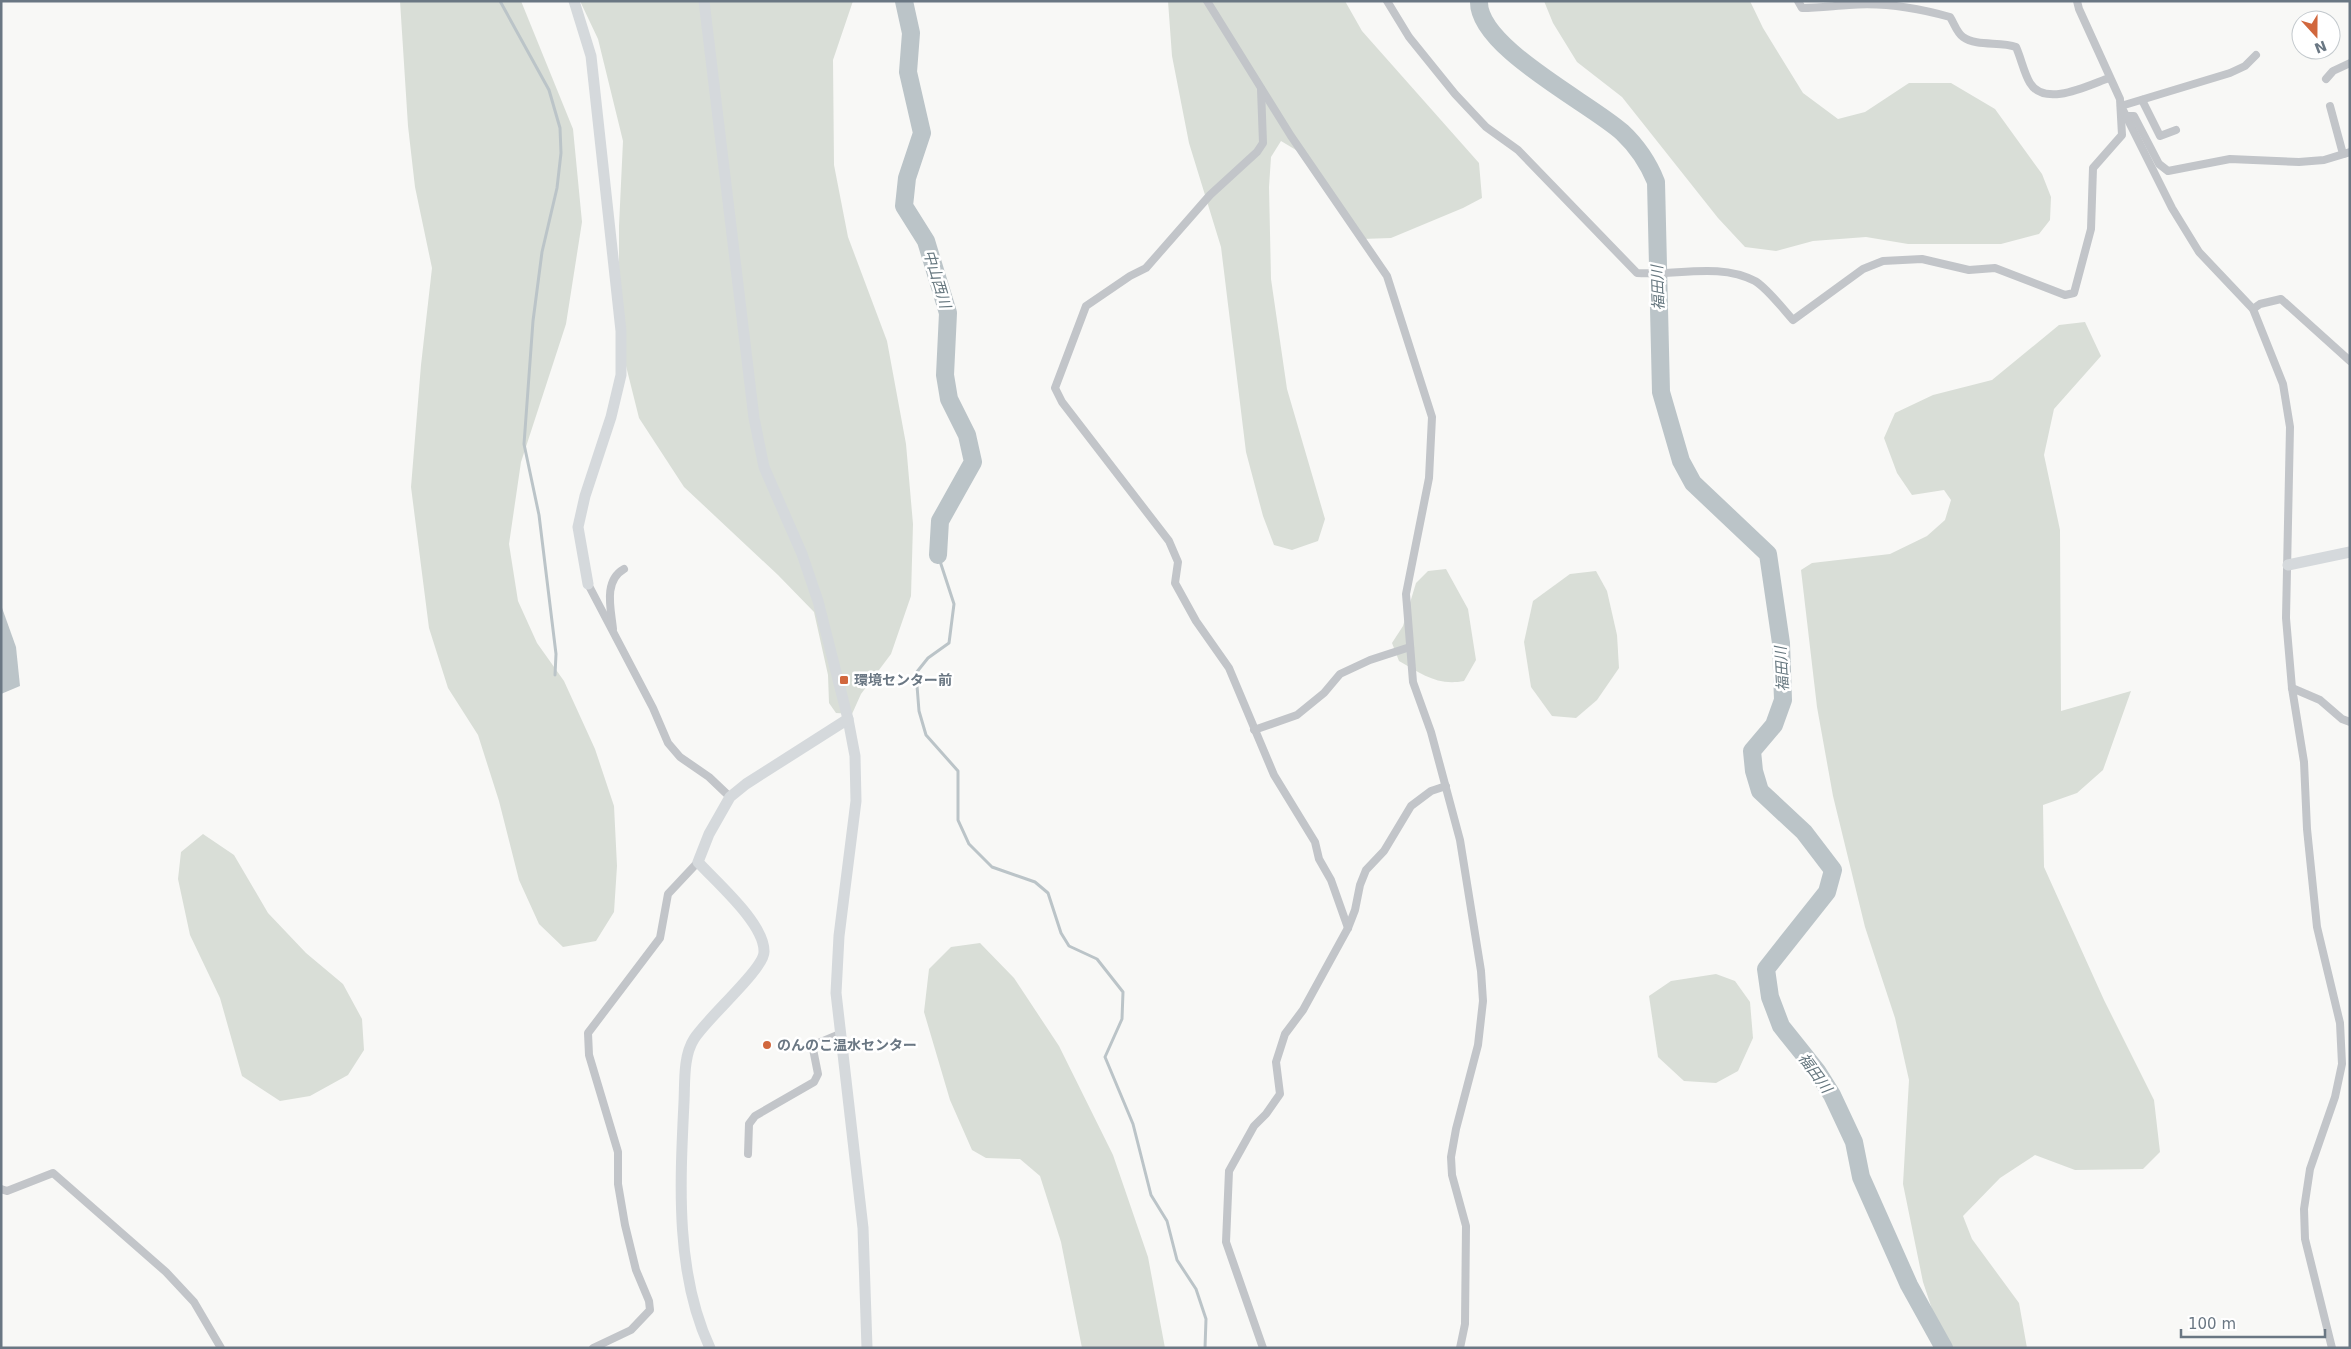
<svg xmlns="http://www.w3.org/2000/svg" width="2351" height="1349" font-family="'DejaVu Sans','Noto Sans JP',sans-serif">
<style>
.green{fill:#d9ded7}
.water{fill:#bbc4c8}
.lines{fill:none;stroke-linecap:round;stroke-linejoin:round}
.stream{stroke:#bbc4c8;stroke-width:3}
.river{stroke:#bbc4c8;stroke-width:18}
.street{stroke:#c2c5c9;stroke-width:8}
.secondary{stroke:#d5d9dc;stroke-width:11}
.poi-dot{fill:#d1673d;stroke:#fff;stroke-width:2}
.labels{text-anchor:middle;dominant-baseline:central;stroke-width:5;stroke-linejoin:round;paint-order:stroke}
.poi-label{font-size:14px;font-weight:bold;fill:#6a7783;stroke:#fff;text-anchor:start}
.water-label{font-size:15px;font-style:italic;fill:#66777f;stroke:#fff}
</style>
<rect width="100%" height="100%" fill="#f8f8f6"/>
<g class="green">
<path d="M400,1H521L573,129L582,222L566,324L521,462L509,544L518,601L537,643L564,681L595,749L614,806L617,866L614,912L596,941L563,947L539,924L519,880L499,801L478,735L448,688L429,628L411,487L421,365L432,268L415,187L408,126Z"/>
<path d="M580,1H853L833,60L834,165L848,237L887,341L906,444L913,524L911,596L891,654L861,694L852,714L836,713L829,703L828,675L814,612L778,575L684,487L639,418L619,338V226L623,141L598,39Z"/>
<path d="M1168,1H1345L1362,31L1479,163L1482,198L1463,208L1391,238L1362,239L1301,153L1281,141L1271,157L1269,187L1271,279L1287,389L1325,519L1318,541L1292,550L1274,545L1263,516L1246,452L1221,247L1189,143L1172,56Z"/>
<path d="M1544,1H1750L1763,28L1803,93L1838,119L1865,112L1909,83H1951L1995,109L2042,174L2051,197L2050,220L2039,234L2001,244H1908L1866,237L1813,241L1776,251L1745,247L1718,218L1622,97L1577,62L1553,23Z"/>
<path d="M2085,322L2101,356L2054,409L2044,455L2060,530L2061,711L2131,691L2103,770L2077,793L2043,805L2044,867L2104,1000L2154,1100L2160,1152L2143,1169L2075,1170L2035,1155L2000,1178L1963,1216L1972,1239L2019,1303L2027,1348H1945L1923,1282L1903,1184L1909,1080L1895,1018L1865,927L1833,796L1817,707L1801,570L1812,563L1890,554L1927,536L1945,520L1951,500L1944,490L1912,495L1897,473L1884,438L1895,413L1933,395L1992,380L2059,325Z"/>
<path d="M1446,569L1468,609L1476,660L1464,681C1437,686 1422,674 1399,661L1392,643L1403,626L1416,583L1428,571Z"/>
<path d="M1596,571L1607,591L1617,635L1619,668L1597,700L1576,718L1552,716L1531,687L1524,642L1533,601L1570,574Z"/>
<path d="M203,834L234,855L268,913L306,953L343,984L362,1019L364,1050L348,1075L310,1096L280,1101L242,1076L220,998L190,935L178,879L181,852Z"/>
<path d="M980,943L1014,978L1059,1046L1113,1155L1148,1257L1165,1348H1082L1061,1242L1040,1176L1020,1159L986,1158L972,1150L950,1100L924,1012L929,969L951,947Z"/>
<path d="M1716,974L1735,981L1750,1002L1753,1038L1738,1071L1716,1083L1684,1081L1658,1057L1649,996L1671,981Z"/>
</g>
<path class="water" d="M1,605L16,647L20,686L1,694Z"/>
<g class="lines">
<g class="stream">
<path d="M500,1L549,90L560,128L561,153L557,188L542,252L533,321L524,444L539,515L556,654L555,675"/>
<path d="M938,555L954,604L949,643L928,658L916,673L919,711L926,735L958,771V820L969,844L992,867L1035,882L1048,893L1061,933L1069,946L1097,959L1123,992L1122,1019L1105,1057L1133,1124L1151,1195L1167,1221L1177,1260L1196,1289L1206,1319L1205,1348"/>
</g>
<g class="river">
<path d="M904,1L911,33L908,72L922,133L907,178L904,206L926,241L948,313L945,375L949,399L967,435L973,462L940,521L938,555"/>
<path d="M1479,1C1477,47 1590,103 1622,132C1638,147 1648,162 1656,182L1661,392L1681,461L1693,483L1768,554L1781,643L1783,700L1774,725L1752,751L1754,771L1760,791L1804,832L1833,870L1827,892L1766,969L1770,997L1781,1026L1817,1071L1832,1095L1854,1142L1861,1177L1909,1285L1944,1348"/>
</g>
<g class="street">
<path d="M1207,1L1291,136L1387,276L1432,417L1429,478L1406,594L1413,682L1431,732L1460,840L1481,971L1483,1001L1478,1045L1456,1129L1451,1157L1452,1175L1466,1226L1465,1324L1460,1348"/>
<path d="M1387,1L1409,37L1455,94L1486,127L1518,150L1637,273C1675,276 1719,262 1755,281C1767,288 1783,309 1793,320L1863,269L1883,261L1922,259L1969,270L1995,268L2065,295L2074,293L2091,229L2093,168L2122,135L2120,99L2079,9L2077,1"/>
<path d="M1798,1L1802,8C1818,8 1833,6 1849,5C1883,2 1918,8 1950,17C1954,23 1957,33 1963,37C1977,47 2000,41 2016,47C2021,58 2024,73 2030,83C2045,108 2089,85 2109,78"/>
<path d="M2326,79L2333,71L2350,63"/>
<path d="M1261,89L1263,143L1257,152L1210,195L1146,268L1130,276L1086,306L1055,388L1062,402L1169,541L1178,562L1175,583L1196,621L1229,668L1274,775L1315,842L1319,859L1331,880L1348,928"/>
<path d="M2142,100L2160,136L2176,130"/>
<path d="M2121,106L2172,208L2199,252L2253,309L2283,384L2290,427L2286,618L2292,688L2304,762L2307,829L2317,927L2340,1023L2342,1064L2335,1097L2310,1169L2304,1209L2305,1239L2332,1348"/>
<path d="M2121,106L2230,73L2245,66L2256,55"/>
<path d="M2330,106L2343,154"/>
<path d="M2127,116H2134L2159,164L2168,171L2230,159L2299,162L2324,160L2350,152"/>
<path d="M2253,309L2260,304L2281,299L2350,361"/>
<path d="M588,584L653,708L668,743L680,757L709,777L730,797"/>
<path d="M613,629C611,609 603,581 624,569"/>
<path d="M2292,688L2320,700L2342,719L2350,722"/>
<path d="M1254,730L1297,715L1324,693L1340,674L1370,660L1410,647"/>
<path d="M748,1154L749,1124L755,1116L814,1082L818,1074L813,1049L816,1044L840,1034"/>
<path d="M1,1189L7,1191L53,1173L166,1272L194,1302L221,1348"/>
<path d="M593,1348L631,1330L650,1310L649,1301L636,1270L625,1225L618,1184V1152L589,1055L588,1033L660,938L668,894L698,862"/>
<path d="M1263,1348L1226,1242L1229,1171L1254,1126L1266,1114L1280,1094L1276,1062L1285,1034L1303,1010L1348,928L1355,910L1360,885L1366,870L1384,851L1411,806L1431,791L1446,786"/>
</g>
<g class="secondary">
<path d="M574,1L591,56L621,331V375L611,417L585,496L578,527L588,584"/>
<path d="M704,1L754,418L764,467L802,554L818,601L848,719L855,756L856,801L839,936L836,993L863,1228L867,1348"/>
<path d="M2288,565L2350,552"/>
<path d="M710,1348C675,1273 680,1184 684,1102C685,1083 683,1056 694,1039C707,1018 764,969 764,952C765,924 717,883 698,862L709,834L730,797L746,784L848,719"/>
</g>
</g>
<g class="poi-dot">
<rect x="839" y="675" width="10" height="10" rx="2.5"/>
<circle cx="767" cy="1045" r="5"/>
</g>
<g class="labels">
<g class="poi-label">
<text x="854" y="680">環境センター前</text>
<text x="777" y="1045">のんのこ温水センター</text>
</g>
<g class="water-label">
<text transform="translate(937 279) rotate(73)">中山西川</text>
<text transform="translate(1658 288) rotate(-92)">福田川</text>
<text transform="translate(1782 669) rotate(-93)">福田川</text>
<text transform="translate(1815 1073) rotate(54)">福田川</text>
</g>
</g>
<rect width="2351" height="1349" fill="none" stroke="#6a7783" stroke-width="5"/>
<g transform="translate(2316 35) rotate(159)"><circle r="24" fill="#ffffff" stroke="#c3c9cd"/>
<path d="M0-4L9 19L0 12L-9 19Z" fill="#d1673d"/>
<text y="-8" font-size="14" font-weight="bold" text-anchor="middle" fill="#6a7783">N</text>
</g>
<path d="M2181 1329v8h144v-8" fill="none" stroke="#6a7783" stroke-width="2.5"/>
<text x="2188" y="1329" font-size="15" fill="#6a7783" stroke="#ffffff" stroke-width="4" paint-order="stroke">100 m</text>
</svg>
